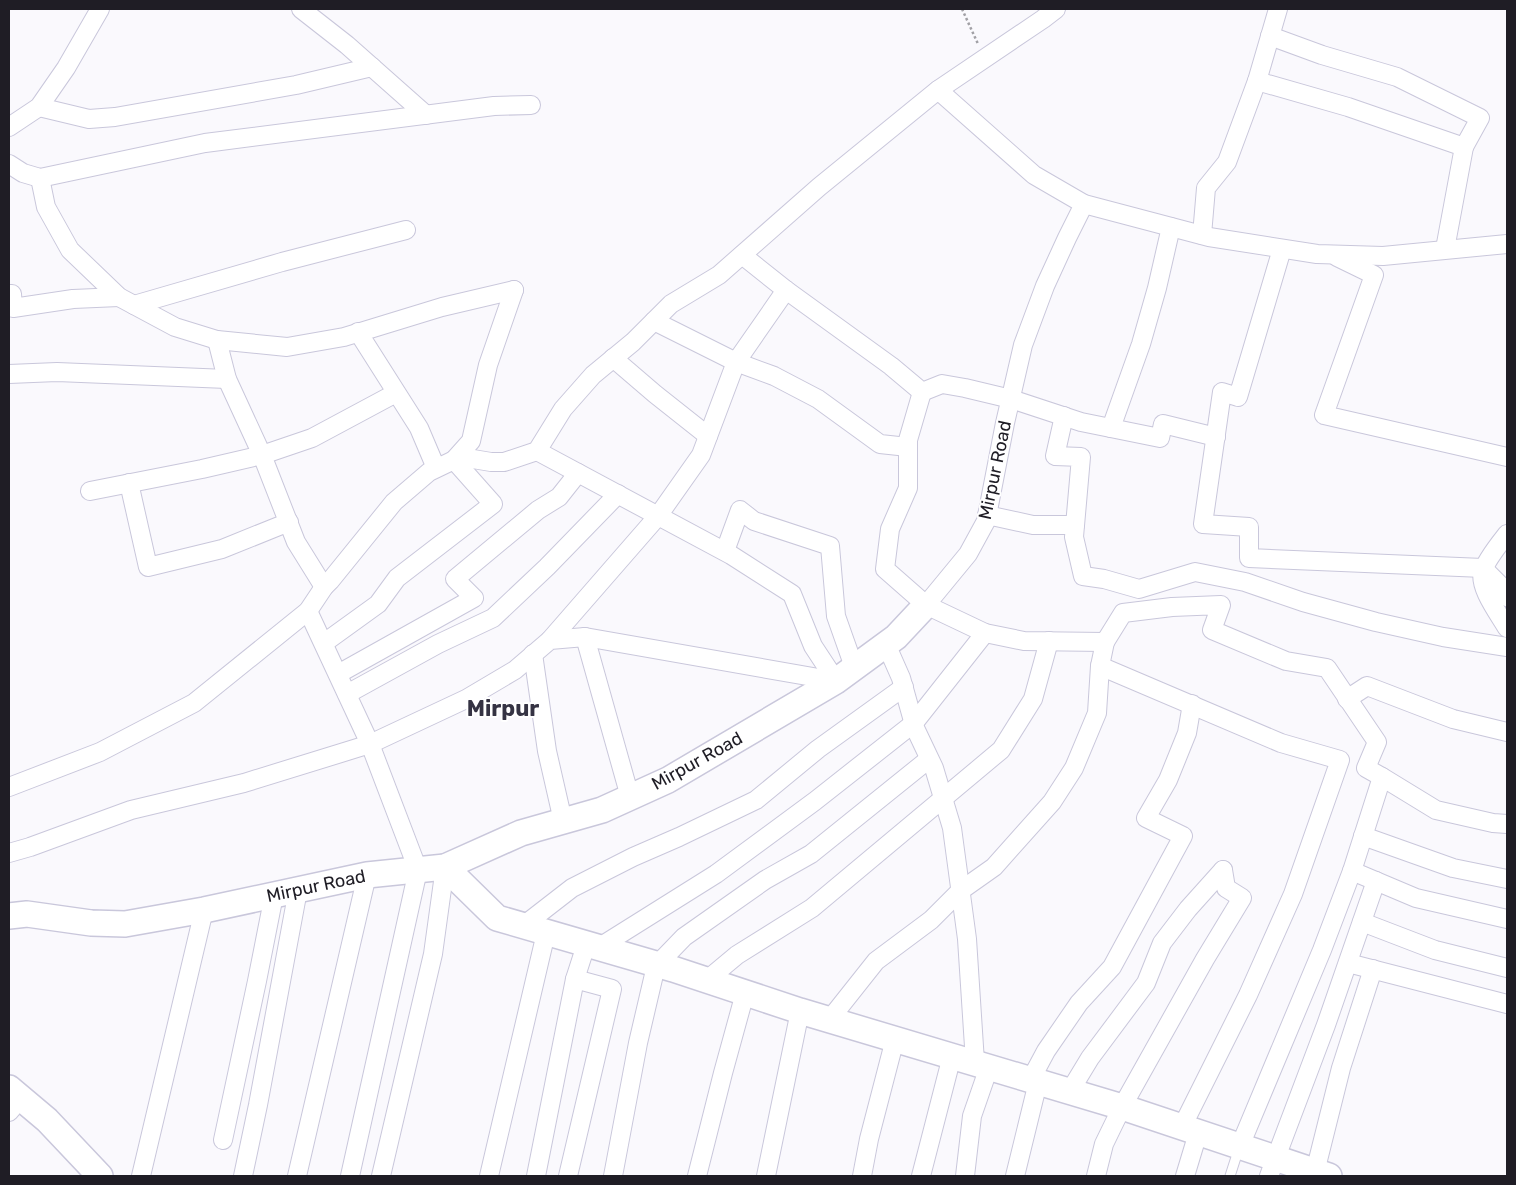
<svg xmlns="http://www.w3.org/2000/svg" width="1516" height="1185" font-family="Rubik,sans-serif">
<style>
.lines{fill:none;stroke-linecap:round;stroke-linejoin:round}
.lane-casing{stroke:#c9c7db;stroke-width:11}
.street-casing{stroke:#c9c7db;stroke-width:20}
.secondary-casing{stroke:#c9c7db;stroke-width:28}
.path{stroke:#a1a0a5;stroke-width:2.5;stroke-dasharray:2.5 2.5;stroke-linecap:butt}
.lane{stroke:#fff;stroke-width:9}
.street{stroke:#fff;stroke-width:18}
.secondary{stroke:#fff;stroke-width:25}
.labels{text-anchor:middle;dominant-baseline:central;stroke-width:4;stroke-linejoin:round;paint-order:stroke}
.street-label{font-size:18px;fill:#1f1d25;stroke:#fff}
.district-label{font-size:22px;font-weight:bold;fill:#353343;stroke:#fff}
</style>
<rect width="100%" height="100%" fill="#faf9fd"/>
<g class="lines">
<g class="lane-casing">
<path id="lane" d="M1230,1176L1239,1148"/>
</g>
<g class="street-casing">
<g id="street">
<path d="M301,9L347,45L426,115"/>
<path d="M1270,36L1322,55L1397,77L1480,118L1464,147"/>
<path d="M1257,81L1348,107L1464,147L1445,249"/>
<path d="M938,90L1043,19L1056,9"/>
<path d="M39,107L89,119L115,117L296,85L372,67"/>
<path d="M9,127L39,107L66,68L100,9"/>
<path d="M9,164L23,173L40,178L205,143L494,106L531,105"/>
<path d="M40,178L46,207L70,250L119,297L175,327L217,340L287,347L344,337L442,307L514,290"/>
<path d="M1202,235L1206,188L1227,162L1257,81L1278,9"/>
<path d="M1282,249L1238,397L1222,392L1203,524L1249,527V558L1483,568L1504,589L1507,597"/>
<path d="M742,255L786,290L891,366L922,392L942,384L965,388L1011,399L1081,422L1160,438L1163,424L1216,437"/>
<path d="M1337,257L1374,275L1324,415L1507,457"/>
<path d="M9,294H12L13,308L73,299L119,297"/>
<path d="M134,305L282,262L406,230"/>
<path d="M654,321L736,362L774,376L818,399L880,444L908,447"/>
<path d="M358,332L419,428L436,468"/>
<path d="M217,340L227,379L262,455L296,542L324,587"/>
<path d="M613,358L655,394L708,436"/>
<path d="M9,374L57,372L227,379"/>
<path d="M922,392L908,440V488L890,529L885,569L926,605L985,633L1024,641L1105,642L1123,613L1172,607L1221,605L1212,630L1286,661L1327,668L1377,742L1366,768L1382,777L1352,871L1322,950L1240,1146"/>
<path d="M1064,416L1055,456L1081,457L1074,537L1083,576L1104,579L1139,589L1195,572L1245,582L1303,602L1376,622L1443,637L1507,647"/>
<path d="M1111,428L1141,344L1157,288L1171,227"/>
<path d="M537,451L731,555L792,594L813,646L836,681"/>
<path d="M129,483L148,567L222,549L289,522"/>
<path d="M90,491L202,469L262,455L312,438L396,393"/>
<path d="M987,515L1033,525H1075"/>
<path d="M1507,534C1500,543 1486,560 1483,571C1478,587 1499,614 1507,628"/>
<path d="M725,551L740,510L754,521L830,546L836,616L854,667"/>
<path d="M926,605L968,554L986,521L1005,423L1023,345L1045,286L1067,238L1084,204"/>
<path d="M308,611L370,744L418,870L350,1176"/>
<path d="M585,637L630,797"/>
<path d="M550,640L658,516L701,455L736,362L786,290"/>
<path d="M1105,642L1100,666L1281,743L1340,760L1293,894L1248,995L1182,1127"/>
<path d="M324,643L378,604L397,578L493,504L454,460L471,441L488,365L514,290"/>
<path d="M886,644L901,678L915,728L934,768L952,828L967,939L975,1062"/>
<path d="M533,654L547,751L563,821"/>
<path d="M338,674L474,598L455,579L538,510L559,497L578,473"/>
<path d="M347,694L438,644L493,618L547,567L618,494"/>
<path d="M1347,699L1367,686L1453,719L1507,732"/>
<path d="M1382,777L1436,810L1493,823L1507,824"/>
<path d="M9,787L100,752L194,703L308,611L324,587L330,581L394,502L429,472L454,460L473,459L491,462H504L537,451L563,409L593,375L633,342L671,304L719,275L819,187L938,90L1034,175L1084,204L1209,237L1317,254L1383,256L1507,244"/>
<path d="M1363,836L1453,868L1507,879"/>
<path d="M9,853L30,847L131,810L244,783L370,744L466,699L515,670L550,640L585,637L836,681"/>
<path d="M1352,871L1416,898L1507,919"/>
<path d="M1362,922L1435,950L1507,968"/>
<path d="M523,926L572,888L633,857L679,837L756,800L818,749L904,687"/>
<path d="M598,948L716,874L815,801L914,723L985,633"/>
<path d="M1348,963L1507,1004"/>
<path d="M707,980L737,955L812,908L1001,750L1033,699L1049,641"/>
<path d="M830,1019L876,961L931,920L960,891L994,867L1052,802L1074,768L1097,713L1100,666"/>
<path d="M1031,1079L1046,1051L1079,1003L1112,967L1183,836L1146,818L1168,780L1187,733L1192,704"/>
<path d="M1070,1091L1090,1058L1146,983L1162,943L1188,909L1223,870"/>
<path d="M9,1112L21,1098"/>
<path d="M223,1140L257,981L274,895"/>
<path d="M1315,1172L1341,1068L1373,969"/>
<path d="M141,1176L204,910"/>
<path d="M243,1176L258,1105L298,890"/>
<path d="M297,1176L367,875"/>
<path d="M381,1176L433,954L445,867"/>
<path d="M489,1176L546,933"/>
<path d="M536,1176L575,979"/>
<path d="M568,1176L612,989L575,979L586,945"/>
<path d="M613,1176L638,1043L656,966L684,937L765,880L811,854L929,759"/>
<path d="M697,1176L723,1073L745,993"/>
<path d="M766,1176L800,1011"/>
<path d="M862,1176L869,1139L895,1039"/>
<path d="M921,1176L952,1056"/>
<path d="M965,1176L972,1116L989,1067"/>
<path d="M1015,1176L1038,1082"/>
<path d="M1096,1176L1104,1144L1122,1107L1205,959L1242,898L1226,888L1223,870"/>
<path d="M1185,1176L1198,1133"/>
<path d="M1269,1176L1326,1025L1376,881"/>
</g>
</g>
<g class="secondary-casing">
<g id="secondary">
<path d="M445,867L497,918L673,969L800,1011L1122,1107L1329,1176"/>
<path d="M9,916L27,914L91,923L125,924L204,910L367,875L445,867L521,833L602,810L668,780L836,681L896,637L926,605"/>
<path d="M9,1088L47,1120L100,1176"/>
</g>
</g>
<path class="path" d="M962,9L978,44"/>
<use href="#lane" class="lane"/>
<use href="#street" class="street"/>
<use href="#secondary" class="secondary"/>
</g>
<g class="labels">
<g class="street-label">
<text transform="translate(995 470) rotate(-78)">Mirpur Road</text>
<text transform="translate(697 761) rotate(-29)">Mirpur Road</text>
<text transform="translate(316 886) rotate(-12)">Mirpur Road</text>
</g>
<g class="district-label">
<text x="503" y="708">Mirpur</text>
</g>
</g>
<rect width="1516" height="1185" fill="none" stroke="#1f1d25" stroke-width="20"/>
</svg>
